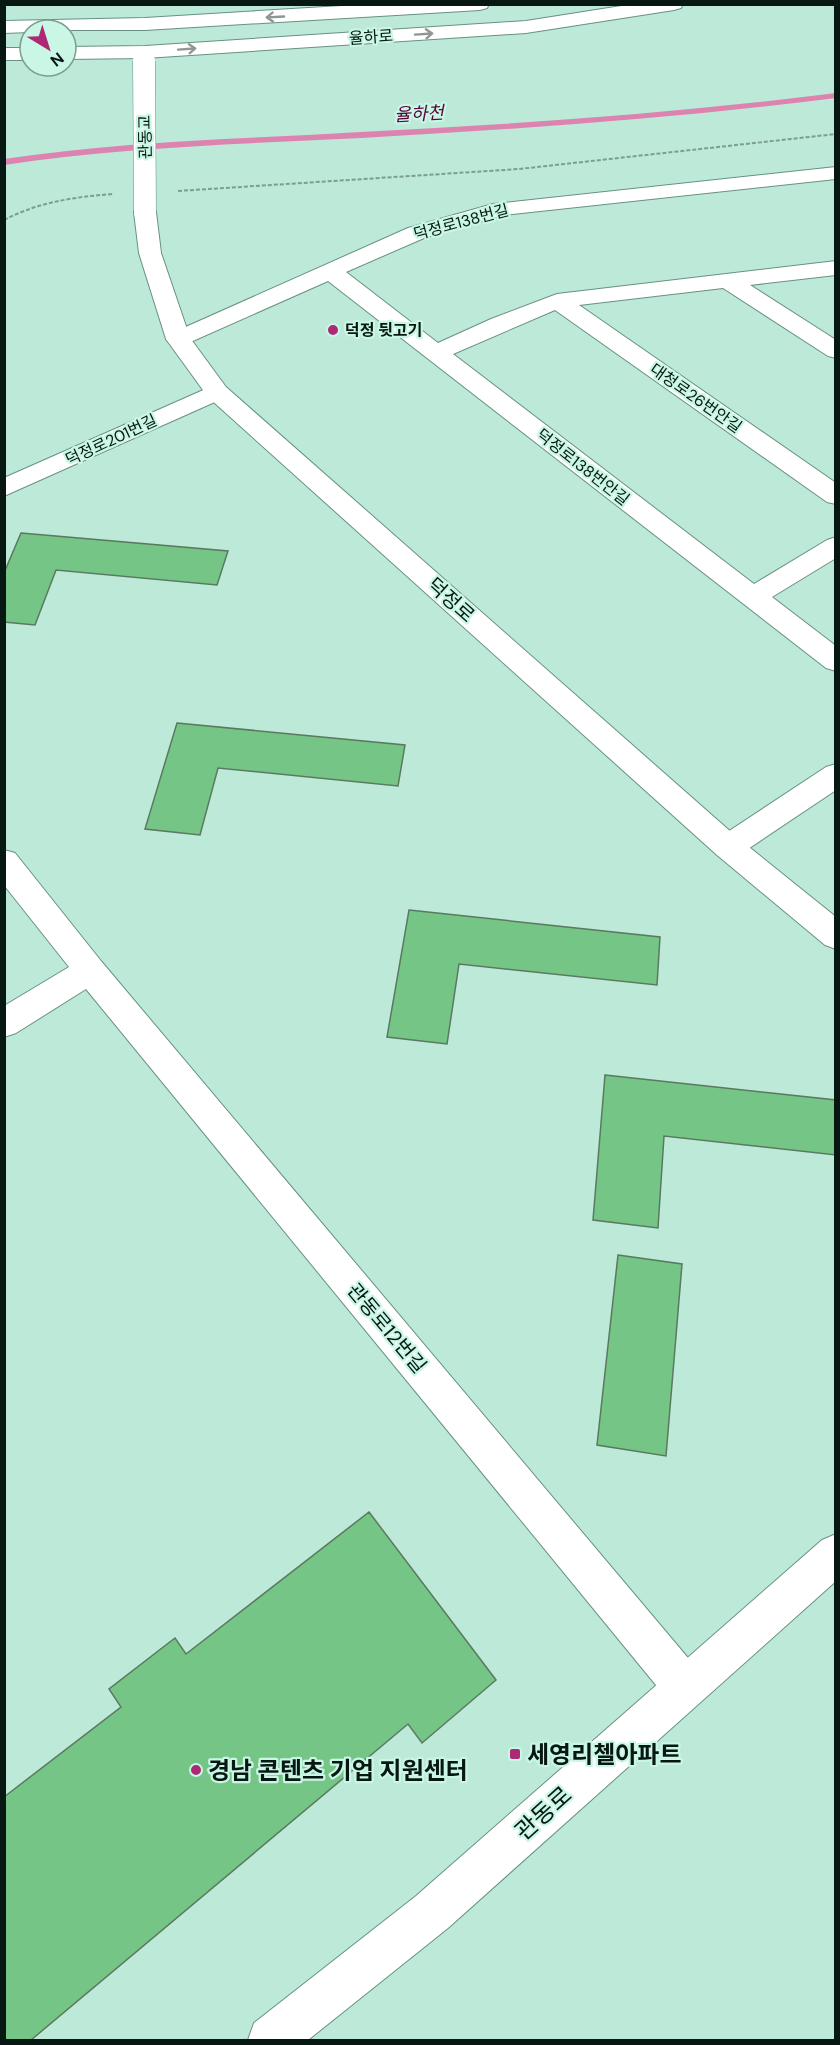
<svg xmlns="http://www.w3.org/2000/svg" width="840" height="2045" font-family="'DM Sans','Noto Sans KR',sans-serif">
<style>
.lines{fill:none;stroke-linecap:round;stroke-linejoin:round}
.stream{fill:#dd83af;fill-rule:evenodd}
.building{fill:#75c686;stroke:#5b7960;stroke-width:1.5}
.street-casing{stroke:#689182;stroke-width:2}
.secondary-casing{stroke:#689182;stroke-width:2}
.path{stroke:#7b9e91;stroke-width:2;stroke-dasharray:4 2;stroke-linecap:butt}
.street{fill:#fff;fill-rule:evenodd}
.secondary{fill:#fff;fill-rule:evenodd}
.secondary-bridge-casing{stroke:#689182;stroke-width:23;stroke-linecap:butt}
.secondary-bridge{stroke:#fff;stroke-width:22}
.oneway{stroke:#8f9794}
.poi-dot{fill:#ab2975;stroke:#c9f6e5;stroke-width:2}
.labels{text-anchor:middle;dominant-baseline:central;stroke-width:4.5;stroke-linejoin:round;paint-order:stroke}
.far-street-label{font-size:16px;fill:#071812;stroke:#c9f6e5}
.far-poi-label{font-size:16px;font-weight:bold;fill:#071812;stroke:#c9f6e5;text-anchor:start}
.far-water-label{font-size:18px;font-style:italic;fill:#580639;stroke:#c9f6e5}
.street-label{font-size:20px;fill:#071812;stroke:#c9f6e5}
.near-poi-label{font-size:24px;font-weight:bold;fill:#071812;stroke:#c9f6e5;text-anchor:start}
.near-street-label{font-size:24px;fill:#071812;stroke:#c9f6e5}
</style>
<rect width="100%" height="100%" fill="#bce9d8"/>
<g class="lines">
<path class="stream" d="M836,93V98C678,118 520,129 361,138C242,144 123,147 4,165V159C123,141 242,139 361,132C520,124 678,113 836,93Z"/>
</g>
<g class="building">
<path d="M21,533L228,551L217,585L56,570L35,625L4,622V573Z"/>
<path d="M177,723L405,745L398,786L218,768L200,835L145,829Z"/>
<path d="M409,910L660,937L657,985L459,964L447,1044L387,1037Z"/>
<path d="M605,1075L836,1100V1155L664,1136L658,1228L593,1220Z"/>
<path d="M618,1255L682,1264L666,1456L597,1445Z"/>
<path d="M369,1512L496,1680L422,1743L408,1724L31,2040H4V1797L121,1707L109,1689L175,1638L186,1654Z"/>
</g>
<g class="lines">
<g class="street-casing">
<g id="street">
<path d="M836,167V179L503,215L424,238L346,272L438,343L491,319L557,294L836,261V275L750,285L836,340V358L828,356L723,288L579,305L836,483V504L827,502L555,310L453,354L754,584L827,540L836,537V558L772,597L836,646V671L826,668L328,281L186,344L178,346L170,344L166,339L170,334L408,228L493,204Z"/>
<path d="M217,384L226,387L229,392L226,397L4,496V478Z"/>
<path d="M836,764V790L739,855L728,859L717,855L713,847L717,839L826,767Z"/>
<path d="M4,850L15,853L101,961L699,1671L705,1686L699,1701L684,1707L669,1701L86,989L16,1033L4,1037V1006L69,967L4,885Z"/>
</g>
</g>
<g class="secondary-casing">
<g id="secondary">
<path d="M375,4H489L487,8L480,10L145,30H30V32L4,33V21L145,18Z"/>
<path d="M634,4H683L681,8L674,10L526,33L145,58L66,59V47L145,46L526,21Z"/>
<rect x="4" y="48" width="26" height="12"/>
<path d="M145,205L153,207L156,212L161,253L190,338L226,387L739,839L836,917V949L825,945L717,855L208,397L166,339L139,253L134,212L137,207Z"/>
<path d="M836,1534V1581L448,1928L308,2040H248L254,2023L416,1896L822,1540Z"/>
</g>
</g>
<g class="path">
<path d="M178,191L519,169L836,134"/>
<path d="M4,220C39,202 74,197 113,194"/>
</g>
<use href="#street" class="street"/>
<use href="#secondary" class="secondary"/>
<g class="secondary-bridge-casing">
<path id="secondary-bridge" d="M144,61L145,212"/>
</g>
<use href="#secondary-bridge" class="secondary-bridge"/>
</g>
<defs><path id="oneway-shaft" d="M-6 0H5M1.5-3L5.5 0L1.5 3" fill="none" stroke-width="1.6" stroke-linecap="round" stroke-linejoin="round" transform="scale(1.5)"/></defs>
<g class="oneway">
<use href="#oneway-shaft" transform="translate(275 17) rotate(177)"/>
<use href="#oneway-shaft" transform="translate(424 34) rotate(-4)"/>
<use href="#oneway-shaft" transform="translate(187 49) rotate(-4)"/>
</g>
<g class="poi-dot">
<circle cx="333" cy="330" r="6"/>
<rect x="509" y="1748" width="12" height="12" rx="3"/>
<circle cx="196" cy="1770" r="6"/>
</g>
<g class="labels">
<g class="far-street-label">
<text transform="translate(371 37) rotate(-4)">율하로</text>
<text transform="translate(145 137) rotate(-91)">관동교</text>
<text transform="translate(461 222) rotate(-15)">덕정로138번길</text>
<text transform="translate(696 398) rotate(35)">대청로26번안길</text>
<text transform="translate(111 440) rotate(-25)">덕정로201번길</text>
<text transform="translate(583 467) rotate(38)">덕정로138번안길</text>
</g>
<g class="far-poi-label">
<text x="345" y="330">덕정 뒷고기</text>
</g>
<g class="far-water-label">
<text transform="translate(419 114) rotate(-3)">율하천</text>
</g>
<g class="street-label">
<text transform="translate(451 600) rotate(42)">덕정로</text>
<text transform="translate(387 1328) rotate(50)">관동로12번길</text>
</g>
<g class="near-poi-label">
<text x="527" y="1754">세영리첼아파트</text>
<text x="208" y="1770">경남 콘텐츠 기업 지원센터</text>
</g>
<g class="near-street-label">
<text transform="translate(543 1813) rotate(-42)">관동로</text>
</g>
</g>
<rect width="840" height="2045" fill="none" stroke="#071812" stroke-width="12"/>
<g transform="translate(48 48) rotate(142)"><circle r="28" fill="#c9f6e5" stroke="#7b9d91" stroke-width="1.5"/>
<path d="M0-4.5L10 22L0 15L-10 22Z" fill="#ab2975"/>
<text y="-9" font-size="16" font-weight="bold" text-anchor="middle" fill="#071812">N</text>
</g>
</svg>
